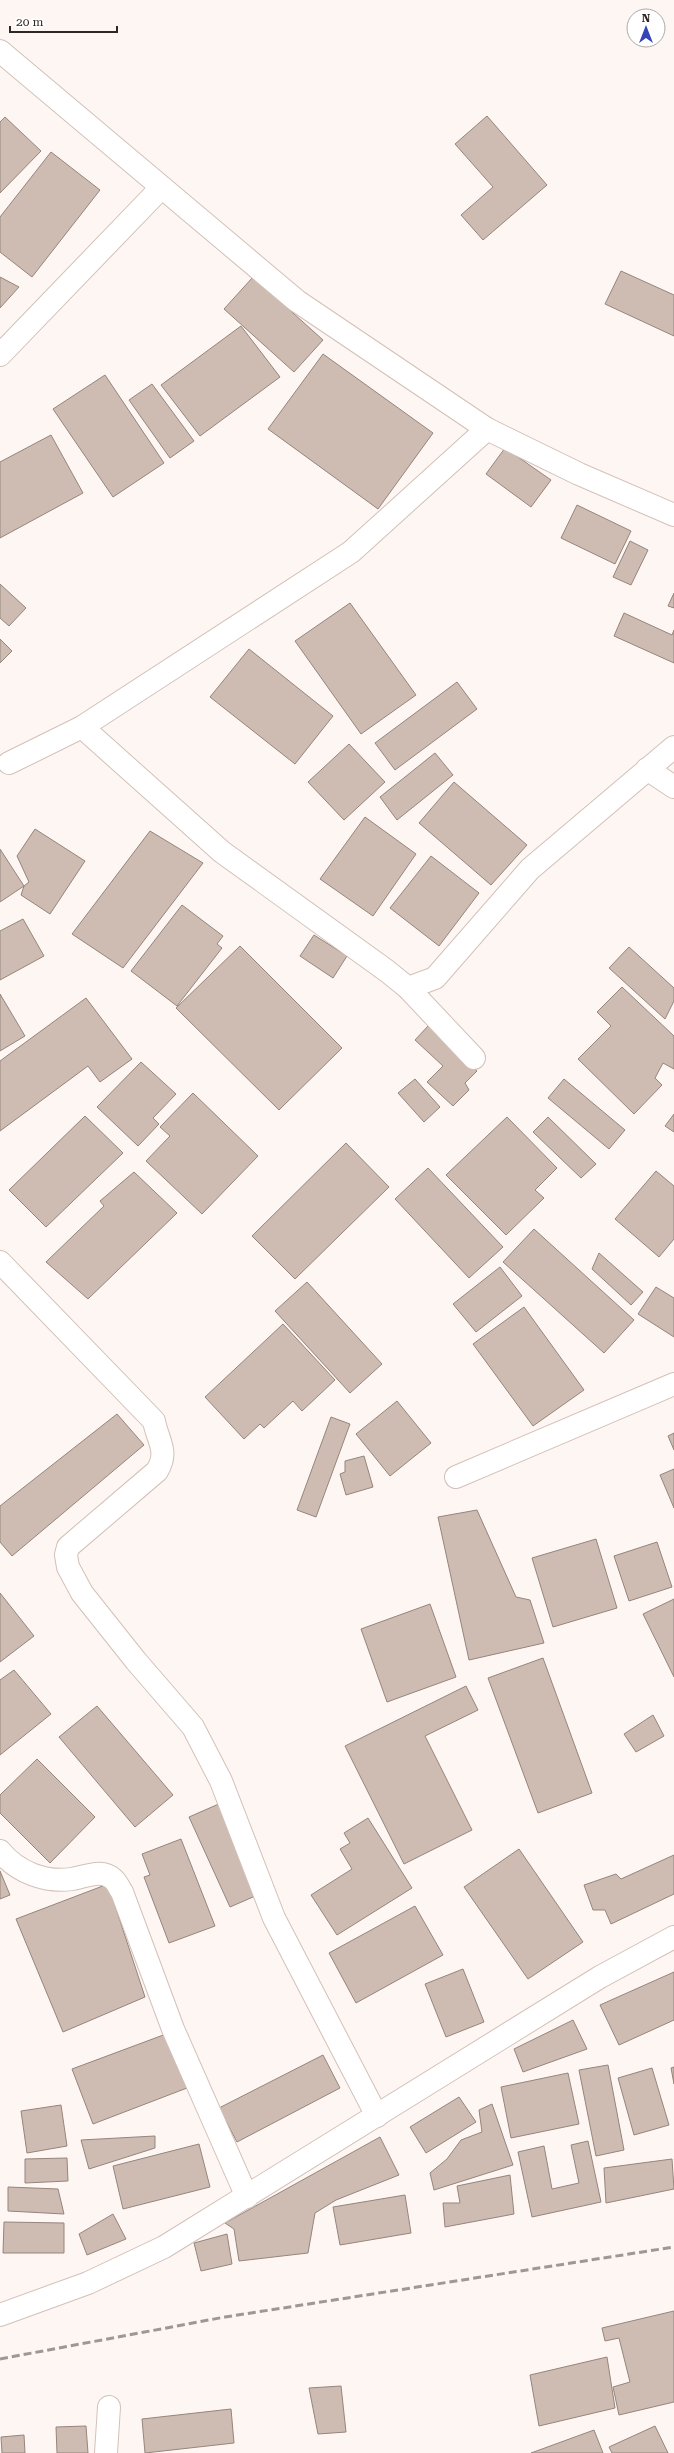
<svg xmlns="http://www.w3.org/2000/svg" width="674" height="2453" font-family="'Roboto Serif',serif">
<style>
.building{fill:#cebcb2;stroke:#95857c}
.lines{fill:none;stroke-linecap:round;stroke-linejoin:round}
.minor-casing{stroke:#d3c0b8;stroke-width:24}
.minor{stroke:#fff;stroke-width:22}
.rail{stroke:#9f9794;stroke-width:3;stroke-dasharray:8 4;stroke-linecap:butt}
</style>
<rect width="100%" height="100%" fill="#fef6f3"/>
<g class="building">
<path d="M487,116L547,185L483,240L461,215L493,187L455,144Z"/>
<path d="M5,117L41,151L0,193V122Z"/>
<path d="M51,152L100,190L32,277L0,252V217Z"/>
<path d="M621,271L674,295V336L605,304Z"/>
<path d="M0,277L19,287L0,308Z"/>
<path d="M253,277L323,340L294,372L224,309Z"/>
<path d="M241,326L280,377L200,436L161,385Z"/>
<path d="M323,354L433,433L378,509L268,429Z"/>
<path d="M105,375L164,463L113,497L53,409Z"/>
<path d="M152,384L194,441L170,458L129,400Z"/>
<path d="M51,435L83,493L0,538V462Z"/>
<path d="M505,448L551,480L531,507L486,474Z"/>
<path d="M577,505L631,531L615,564L561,538Z"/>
<path d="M630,541L648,550L631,585L613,577Z"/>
<path d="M0,584L26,608L9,626L0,618Z"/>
<path d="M674,593V608L668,606Z"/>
<path d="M350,603L416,695L361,734L295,641Z"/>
<path d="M624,613L672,635L674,630V663L614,636Z"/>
<path d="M0,639L12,651L0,663Z"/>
<path d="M249,649L333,716L295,764L210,697Z"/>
<path d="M457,682L477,709L395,770L375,743Z"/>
<path d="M349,744L385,782L344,820L308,782Z"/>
<path d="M435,753L453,775L397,820L380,797Z"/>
<path d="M454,782L527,845L491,885L419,823Z"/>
<path d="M365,817L416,854L373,916L320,879Z"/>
<path d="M35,829L85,861L50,914L21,895L24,886L29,882L17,856Z"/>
<path d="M150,831L203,863L123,968L72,934Z"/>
<path d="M0,849L24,886L0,902Z"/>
<path d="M431,856L479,893L439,946L390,908Z"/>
<path d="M182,905L223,936L217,944L222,948L177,1006L131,971Z"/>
<path d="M23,919L44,956L0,980V931Z"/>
<path d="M314,935L347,956L333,978L300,956Z"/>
<path d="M240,946L342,1048L279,1110L176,1008Z"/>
<path d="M629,947L674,988V1001L665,1019L609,968Z"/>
<path d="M622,987L674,1036V1069L663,1063L655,1078L662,1085L634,1114L578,1059L611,1026L597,1012Z"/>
<path d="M0,994L25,1036L0,1051Z"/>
<path d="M86,998L132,1059L100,1082L88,1066L0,1131V1061Z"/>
<path d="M428,1026L477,1071L465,1083L469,1090L453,1106L427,1082L443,1066L415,1040Z"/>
<path d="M141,1062L176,1094L153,1118L159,1124L138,1146L97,1107Z"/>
<path d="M415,1079L440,1107L424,1122L398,1093Z"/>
<path d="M564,1079L625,1130L609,1149L548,1098Z"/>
<path d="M193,1093L258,1156L202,1214L146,1161L170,1136L160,1127Z"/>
<path d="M674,1114V1132L665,1126Z"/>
<path d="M85,1116L123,1153L46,1227L9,1190Z"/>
<path d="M507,1117L557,1168L535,1190L544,1198L506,1235L446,1175Z"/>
<path d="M548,1117L596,1164L581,1178L533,1132Z"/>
<path d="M346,1143L389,1187L295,1279L252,1236Z"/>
<path d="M428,1168L503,1247L469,1278L395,1199Z"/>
<path d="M656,1171L674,1186V1239L659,1257L615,1219Z"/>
<path d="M134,1172L177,1213L88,1299L46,1262L104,1206L100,1201Z"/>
<path d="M534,1229L634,1320L604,1353L503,1262Z"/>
<path d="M599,1253L643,1292L631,1305L592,1269Z"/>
<path d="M500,1267L522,1296L476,1332L453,1304Z"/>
<path d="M307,1282L382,1364L350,1393L275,1311Z"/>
<path d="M656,1287L674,1298V1337L638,1314Z"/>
<path d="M524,1307L584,1390L533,1426L473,1344Z"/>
<path d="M283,1324L335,1380L302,1411L293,1401L264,1428L260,1424L244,1439L205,1397Z"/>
<path d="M397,1401L431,1443L390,1476L356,1434Z"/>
<path d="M117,1414L144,1445L12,1556L0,1542V1506Z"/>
<path d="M331,1417L350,1424L316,1517L297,1510Z"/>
<path d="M674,1433V1450L668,1436Z"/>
<path d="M364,1456L373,1487L346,1495L340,1474L345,1472V1461Z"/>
<path d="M674,1469V1508L660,1475Z"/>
<path d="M477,1510L516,1597L530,1600L544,1643L469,1660L438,1517Z"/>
<path d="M596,1539L617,1608L553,1627L532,1558Z"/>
<path d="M657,1542L672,1587L629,1601L614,1556Z"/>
<path d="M0,1593L34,1636L0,1662Z"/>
<path d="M674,1599V1677L643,1614Z"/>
<path d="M430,1604L456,1677L387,1702L361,1629Z"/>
<path d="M543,1658L592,1793L538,1813L488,1678Z"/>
<path d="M14,1670L51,1714L0,1755V1680Z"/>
<path d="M466,1686L478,1710L425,1736L472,1830L404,1864L345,1746Z"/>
<path d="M97,1706L173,1795L135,1827L59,1737Z"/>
<path d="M653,1715L664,1736L636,1752L624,1734Z"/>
<path d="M37,1759L95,1817L50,1863L0,1813V1795Z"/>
<path d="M221,1803L260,1894L230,1907L189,1817Z"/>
<path d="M368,1818L412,1888L337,1935L311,1895L352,1869L340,1849L350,1843L344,1833Z"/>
<path d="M181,1839L215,1926L169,1943L144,1877L150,1875L142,1854Z"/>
<path d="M519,1849L583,1942L528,1979L464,1887Z"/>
<path d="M674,1855V1894L611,1924L605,1910H593L584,1885L616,1874L621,1879Z"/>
<path d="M0,1871L10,1895L0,1899Z"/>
<path d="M108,1884L145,1997L63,2032L16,1919Z"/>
<path d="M415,1906L443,1955L356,2003L329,1953Z"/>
<path d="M463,1969L484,2022L446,2037L425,1984Z"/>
<path d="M674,1972V2020L619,2045L600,2005Z"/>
<path d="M573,2020L587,2049L523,2072L514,2049Z"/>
<path d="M166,2034L187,2088L93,2124L72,2069Z"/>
<path d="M323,2055L340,2088L237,2142L219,2108Z"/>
<path d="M608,2065L624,2150L596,2156L579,2070Z"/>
<path d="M674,2067V2084L671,2068Z"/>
<path d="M652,2068L669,2125L634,2135L618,2078Z"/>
<path d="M568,2073L579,2124L511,2138L501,2087Z"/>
<path d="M459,2097L476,2122L426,2153L410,2127Z"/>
<path d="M492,2104L513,2165L434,2190L430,2173L447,2159L461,2140L482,2132L479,2110Z"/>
<path d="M61,2105L67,2146L27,2153L21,2111Z"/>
<path d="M155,2136V2148L89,2169L81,2140Z"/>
<path d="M380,2137L399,2175L336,2200L315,2213L308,2253L239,2261L234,2229L225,2223Z"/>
<path d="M588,2141L601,2202L532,2217L518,2152L544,2146L552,2189L579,2183L571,2145Z"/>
<path d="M199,2144L210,2187L123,2209L113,2166Z"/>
<path d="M67,2158L68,2181L25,2183V2159Z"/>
<path d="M672,2159L674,2189L606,2203L604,2168Z"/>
<path d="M510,2175L514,2214L445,2227L443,2203H460L457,2186Z"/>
<path d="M8,2187L58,2189L64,2214L8,2211Z"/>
<path d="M405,2195L411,2233L340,2245L333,2207Z"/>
<path d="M113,2214L126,2239L87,2255L79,2234Z"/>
<path d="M4,2222L64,2223V2253H3Z"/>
<path d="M227,2234L232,2264L201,2271L194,2243Z"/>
<path d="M674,2311V2402L619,2415L613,2387L630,2382L619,2338L605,2341L602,2328Z"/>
<path d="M607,2357L615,2408L539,2426L530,2375Z"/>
<path d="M341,2386L346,2432L318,2434L309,2388Z"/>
<path d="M231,2409L234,2443L145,2453L142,2419Z"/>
<path d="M86,2426L88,2453H57L56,2427Z"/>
<path d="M655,2426L668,2453H612L609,2447Z"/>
<path d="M594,2430L603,2453H531Z"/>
<path d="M24,2435L25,2453H2L1,2437Z"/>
</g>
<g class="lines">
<g class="minor-casing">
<g id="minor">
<path d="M0,51L297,301L487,429L579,474L674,515"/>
<path d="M0,355L161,188"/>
<path d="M82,727L222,852L387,971L408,988L474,1058"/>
<path d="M9,763L82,727L351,552L487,429"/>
<path d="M647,769L674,787"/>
<path d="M408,988L435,978L530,869L674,747"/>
<path d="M0,1262L154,1421C158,1442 169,1451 157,1471L68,1547L66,1555L68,1567L82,1593L136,1661L193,1727L221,1781L274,1918L377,2116"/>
<path d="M456,1477L674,1384"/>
<path d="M0,1851C17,1872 45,1883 72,1879C85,1877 102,1868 113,1879C117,1882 119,1888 122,1892L173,2029L247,2197"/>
<path d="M0,2315L88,2283L164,2247L600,1977L674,1937"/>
<path d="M106,2453L109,2407"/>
</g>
</g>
<use href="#minor" class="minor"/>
<path class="rail" d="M0,2359L225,2317L674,2247"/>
</g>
<g transform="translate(646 28)"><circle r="19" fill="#ffffff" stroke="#aca9a7"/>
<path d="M0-3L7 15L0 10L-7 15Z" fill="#3744b7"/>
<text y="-6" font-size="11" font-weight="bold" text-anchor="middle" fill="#2f2724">N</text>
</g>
<path d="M10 26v6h107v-6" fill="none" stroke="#2f2724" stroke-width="2"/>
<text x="16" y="26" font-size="12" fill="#2f2724" stroke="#ffffff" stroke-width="3" paint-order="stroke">20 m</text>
</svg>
